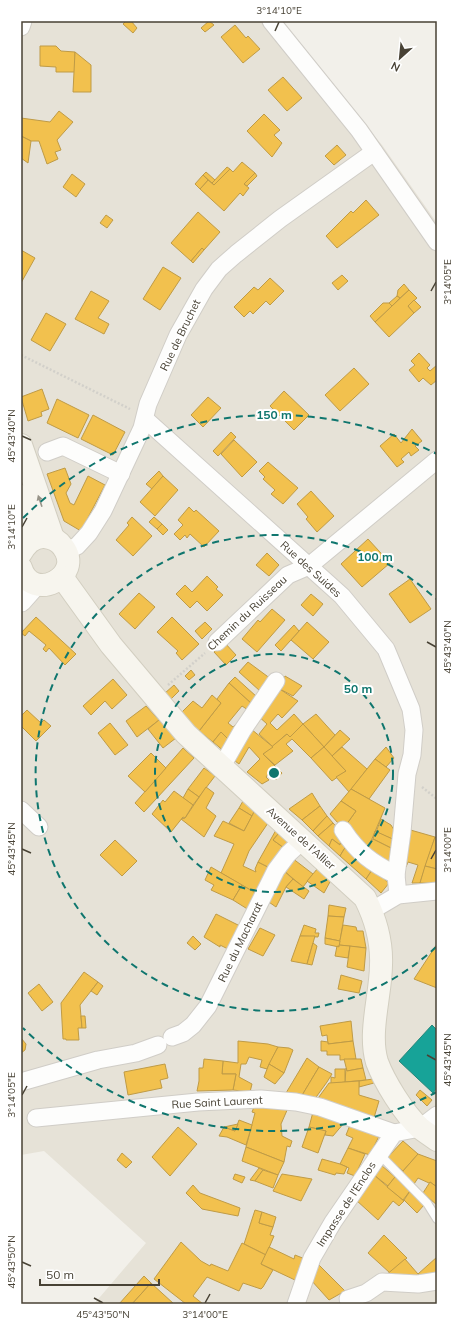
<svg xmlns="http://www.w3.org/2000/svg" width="458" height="1325" font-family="Mulish,sans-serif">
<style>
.residential{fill:#e6e2d7}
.homes{fill:#f2c14e;stroke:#bf9b46}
.public{fill:#17a398;stroke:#26867a}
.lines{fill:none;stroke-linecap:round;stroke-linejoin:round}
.service-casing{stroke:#d0cdc7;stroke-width:10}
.minor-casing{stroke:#d0cdc7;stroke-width:19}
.tertiary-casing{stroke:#d0cdc7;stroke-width:23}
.secondary-casing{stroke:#d2cec0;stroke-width:24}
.path{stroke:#d2d0ca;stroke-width:2.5;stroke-dasharray:2 2;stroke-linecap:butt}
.service{stroke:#fdfdfc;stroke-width:8}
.minor{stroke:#fdfdfc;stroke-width:17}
.tertiary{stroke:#fdfdfc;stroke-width:21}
.secondary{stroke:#f7f5ee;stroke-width:22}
.oneway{fill:#979388}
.ticks{fill:none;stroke:#484235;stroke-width:1.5}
.ring{fill:none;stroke:#0f766e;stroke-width:2;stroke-dasharray:7 5}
.labels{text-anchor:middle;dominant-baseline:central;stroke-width:4;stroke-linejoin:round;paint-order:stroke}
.street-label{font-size:11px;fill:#484235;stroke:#fff}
.centre{fill:#0f766e;stroke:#fff;stroke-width:2}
.ring-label{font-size:12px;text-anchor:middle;font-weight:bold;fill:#0f766e;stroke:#fff;stroke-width:4;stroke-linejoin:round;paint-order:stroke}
.neatline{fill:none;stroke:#484235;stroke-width:1.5}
.ticks-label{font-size:10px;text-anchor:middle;fill:#484235}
</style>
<rect width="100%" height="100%" fill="#f2f0ea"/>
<path class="residential" d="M21,21H279L382,145L437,223V1304H372L369,1300L361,1304H94L146,1243L44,1151L21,1155Z"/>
<g class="homes">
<path d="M126,21H131L137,28L133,33L123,24Z"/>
<path d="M209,21L214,25L205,32L201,28Z"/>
<path d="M235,25L246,38L248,36L260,49L243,63L221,37Z"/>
<path d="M40,46H56L61,51L75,52V72H56V67L40,66Z"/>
<path d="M75,52L91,65V92H73Z"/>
<path d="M283,77L302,98L287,111L268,90Z"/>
<path d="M59,111L73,122L57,140L61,150L55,152L58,159L47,164L39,141H31L21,136V118L50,122Z"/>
<path d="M264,114L280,130L274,135L282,143L272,157L247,131Z"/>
<path d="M21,136L31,141L28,163L21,158Z"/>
<path d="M337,145L346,155L334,165L325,156Z"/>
<path d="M242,162L255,173L244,184L249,188L243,196L240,193L224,211L200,189L208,180L214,185L230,169L233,172Z"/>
<path d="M227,167L230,169L214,185L212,183Z"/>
<path d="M206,172L215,180L212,183L203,175Z"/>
<path d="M255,173L257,176L247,186L244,184Z"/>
<path d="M72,174L85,184L76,197L63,187Z"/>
<path d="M203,175L208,180L200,189L195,184Z"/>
<path d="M366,200L379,215L337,248L326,236L351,211L353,213Z"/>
<path d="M198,212L220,232L204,250L202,248L191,261L171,243Z"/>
<path d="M106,215L113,220L107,228L100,223Z"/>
<path d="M202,248L204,250L193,263L191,261Z"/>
<path d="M21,250L35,258L21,283Z"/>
<path d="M163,267L181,278L160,310L143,299Z"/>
<path d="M342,275L348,281L338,290L332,283Z"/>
<path d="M270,278L284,291L270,305L266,301L253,314L250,311L244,317L234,307L254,287L258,290Z"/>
<path d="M404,284L409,290L400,298L397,296L398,290Z"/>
<path d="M409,290L417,298L408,306L414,313L389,337L375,322Z"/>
<path d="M91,291L109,301L98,318L109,324L104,334L75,319Z"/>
<path d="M397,296L400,298L392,306L389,303Z"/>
<path d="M414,300L421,307L414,313L408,306Z"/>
<path d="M383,303H389L392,306L375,322L370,316Z"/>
<path d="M46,313L66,324L50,351L31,340Z"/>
<path d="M419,353L430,365L427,368L430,371L437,365V380L431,385L423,378L419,382L409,370L415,365L411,361Z"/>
<path d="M354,368L369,384L340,411L325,395Z"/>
<path d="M42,389L49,409L41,412L42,416L28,421L21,397Z"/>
<path d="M284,391L309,415L294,430L270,406Z"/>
<path d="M208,397L221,408L203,427L191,415Z"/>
<path d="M57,399L89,415L78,438L47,423Z"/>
<path d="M93,415L125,432L113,455L81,439Z"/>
<path d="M412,429L422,441L415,446L419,450L411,456L409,452L401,459L404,462L397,467L380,446L394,434L401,443Z"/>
<path d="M231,432L236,437L218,456L213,451Z"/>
<path d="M234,440L257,462L242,477L221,454Z"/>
<path d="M268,462L298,488L283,504L271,494L275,490L263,479L265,477L259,471Z"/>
<path d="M65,468L71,484L66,493L70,503L74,505L88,476L105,485L81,531L64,521L47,474Z"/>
<path d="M159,471L163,476L152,489L146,484Z"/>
<path d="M163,476L178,490L155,516L140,502Z"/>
<path d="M311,491L334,516L317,532L306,519L308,517L297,504Z"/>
<path d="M189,507L194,512L196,510L219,531L204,547L190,534L187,538L185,535L180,540L174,534L183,525L178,520Z"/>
<path d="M132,517L152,536L133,556L116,540L129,525L127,523Z"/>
<path d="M154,517L162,524L157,529L149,522Z"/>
<path d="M162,524L168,530L163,535L157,529Z"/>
<path d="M368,539L390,563L362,587L341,564Z"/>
<path d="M267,553L279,565L269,576L256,565Z"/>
<path d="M207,576L218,587L216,589L223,595L207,611L197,601L190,608L176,594L185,585L192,592Z"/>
<path d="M410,579L431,609L410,623L389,594Z"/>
<path d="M139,593L155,607L135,629L119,614Z"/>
<path d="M311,594L323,604L313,616L301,605Z"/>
<path d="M272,609L285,620L257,652L242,639L258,620L260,622Z"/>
<path d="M36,617L76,654L65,665L49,648L46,652L43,649L46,645L29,631L25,636L21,633Z"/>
<path d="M172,617L199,644L182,660L176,653L178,651L157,632Z"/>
<path d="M205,622L212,629L202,639L195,631Z"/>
<path d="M307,622L329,642L313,659L291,640Z"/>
<path d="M294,625L299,631L281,651L275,645Z"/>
<path d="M224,642L236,655L226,665L214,652Z"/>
<path d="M248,662L271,679L260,691L239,672Z"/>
<path d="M191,670L195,675L189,680L185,676Z"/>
<path d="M285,676L302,686L293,696L278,688Z"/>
<path d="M235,677L257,697L253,705L229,683Z"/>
<path d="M113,679L127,695L112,709L105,701L91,715L83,706Z"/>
<path d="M229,683L253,705L248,710L242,706L228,723L233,727L235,725L239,727L231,742L221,732L213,742L199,731L221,703L217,699Z"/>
<path d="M174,685L179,691L170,700L164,694Z"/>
<path d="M278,688L298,701L282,718L278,714L270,723L277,730L294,714L303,724L290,737L287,734L283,737L273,747L259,734L267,724L257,715Z"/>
<path d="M212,695L221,703L199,731L181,713L193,701L202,708Z"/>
<path d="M146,706L159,720L137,737L126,721Z"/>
<path d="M27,710L41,723L44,720L51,726L36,741L21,726V716Z"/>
<path d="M316,714L335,735L324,747L303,724Z"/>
<path d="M159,720L176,738L163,748L148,729Z"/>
<path d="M110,723L128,745L115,755L98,733Z"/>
<path d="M303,724L324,747L311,758L292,739L286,744L293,751L275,765L263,754L287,734L290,737Z"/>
<path d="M251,729L273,747L263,754L282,773L276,780L269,773L266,777L269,780L262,784L247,772L260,759L249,747L239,764L231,758Z"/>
<path d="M340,730L350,739L332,756L324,747Z"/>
<path d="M221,732L231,742L225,752L213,742Z"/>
<path d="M324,747L346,771L332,781L311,758Z"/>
<path d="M342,747L367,769L349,792L336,777L346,771L332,756Z"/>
<path d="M386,747L394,758L386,767L375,759Z"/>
<path d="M183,748L194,758L144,812L135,803Z"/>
<path d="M151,753L166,768L145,792L128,776Z"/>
<path d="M375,759L390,770L369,799L351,789Z"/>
<path d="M204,768L215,776L199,797L188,789Z"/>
<path d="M206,787L214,793L206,808L216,816L204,837L181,819L185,818Z"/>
<path d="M188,789L199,797L193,805L183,798Z"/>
<path d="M351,789L385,808L366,853L346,825L356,811L341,801Z"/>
<path d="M174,791L193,805L185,818L183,817L171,832L152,814L163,800L165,802Z"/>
<path d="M312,793L320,806L302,820L289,809Z"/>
<path d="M243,801L254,812L252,816L239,808Z"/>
<path d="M341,801L356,811L346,825L338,823L330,814Z"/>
<path d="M320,806L327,816L313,831L302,820Z"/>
<path d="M239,808L252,816L244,831L229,823Z"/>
<path d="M254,812L268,823L249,851L243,866L256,872L255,869L258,862L272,869L259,895L221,873L234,844L214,836L223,821L244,831Z"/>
<path d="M327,816L333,823L318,836L313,831Z"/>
<path d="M381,819L391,825L397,835V841L376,832Z"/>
<path d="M333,823L344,835L340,845L332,839L329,846L318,836Z"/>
<path d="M407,829L435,837L420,883H412L418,865L408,862L406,867L403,866Z"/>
<path d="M276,830L279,833L273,840L287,850L272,869L258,862Z"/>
<path d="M375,831L397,841V851L373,839Z"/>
<path d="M279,833L291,844L287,850L273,840Z"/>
<path d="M435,837L437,838V869L425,866Z"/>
<path d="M332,839L340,845V843L346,846L340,856L329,846Z"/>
<path d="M373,839L397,851L390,869L366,853Z"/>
<path d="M115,840L137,861L122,876L100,855Z"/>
<path d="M346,846L374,867L366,879L340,856Z"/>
<path d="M292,858L313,874L303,887L283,870Z"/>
<path d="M425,866L437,869V883H420Z"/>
<path d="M211,867L242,885L233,900L211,890L214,885L205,880Z"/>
<path d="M374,867L386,874L383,878L389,883L381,893L366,879Z"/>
<path d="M318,868L331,880L324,893L307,881Z"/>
<path d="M283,870L293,879L286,887L276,907L266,900Z"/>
<path d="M293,879L309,891L304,899L286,887Z"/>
<path d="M242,885L259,895L249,910L233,900Z"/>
<path d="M329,905L346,908L344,917L328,916Z"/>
<path d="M216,914L240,926L228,949L220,945V947L204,937Z"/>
<path d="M328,916L344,917L340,941L325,938Z"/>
<path d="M304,925L316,929L315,933H319L318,937L300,936Z"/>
<path d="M343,925L356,927L357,931H363L366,948L339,945Z"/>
<path d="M260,928L275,935L263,956L248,949Z"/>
<path d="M193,936L201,944L195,950L187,943Z"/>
<path d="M300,936H315L307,964L291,961Z"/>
<path d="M325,938L340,941L339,947L325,944Z"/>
<path d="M313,943L317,946L312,965L307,964Z"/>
<path d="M437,944V988L414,979Z"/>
<path d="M339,945L350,946L348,958L335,956L337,946L339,947Z"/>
<path d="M350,946L366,948L364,971L347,967Z"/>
<path d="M84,972L98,982L80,1005L82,1028H78L79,1040H66V1039H63L61,1003Z"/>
<path d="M341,975L362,981L359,993L338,989Z"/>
<path d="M98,982L103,986L97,995L91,991Z"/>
<path d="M39,984L53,1002L42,1011L28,993Z"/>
<path d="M81,1016H85L86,1028H82Z"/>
<path d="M351,1021L353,1041L328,1044L327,1035L322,1036L320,1026Z"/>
<path d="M21,1038L26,1044L25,1050L21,1053Z"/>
<path d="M238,1041L268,1044L278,1047L267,1069L260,1067L262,1060L249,1057L246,1064H241L239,1077L252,1084L250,1092L233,1090L236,1074H222L223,1061L238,1063Z"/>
<path d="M321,1041L328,1042V1044L353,1041L356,1059L340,1060V1055H327V1051H321Z"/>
<path d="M278,1047L289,1048L293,1050L284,1073L269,1064Z"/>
<path d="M307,1058L319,1067L301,1097L286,1093Z"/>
<path d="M204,1059L223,1061L222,1074H236L233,1090L197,1091L199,1081V1068H203Z"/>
<path d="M344,1059H361L363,1068L347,1071Z"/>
<path d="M165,1064L168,1078L160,1080L162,1088L128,1095L124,1072Z"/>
<path d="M269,1064L284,1073L275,1084L264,1077Z"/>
<path d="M319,1067L332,1074L327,1082L314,1100L301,1097Z"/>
<path d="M346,1068L347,1071L363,1068L366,1080L345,1082Z"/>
<path d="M335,1069H345V1082L331,1084V1077L335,1078Z"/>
<path d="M373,1079L374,1083L359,1087V1081Z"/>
<path d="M359,1081V1095L379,1101L373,1121L316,1101L329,1083Z"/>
<path d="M420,1090L432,1100L427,1106L416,1095Z"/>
<path d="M256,1102L288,1108L281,1124L282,1136L292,1141L290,1147L287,1146L284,1162L246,1147L255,1113L252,1112Z"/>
<path d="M313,1112L344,1123L333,1136L325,1135L326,1131L309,1127Z"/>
<path d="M239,1120L252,1125L246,1145L227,1137L219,1136L224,1127L235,1131Z"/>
<path d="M238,1124L235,1131L224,1127Z"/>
<path d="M350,1125L379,1136L370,1155L348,1148L353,1138L346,1135Z"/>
<path d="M178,1127L197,1144L170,1176L152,1157Z"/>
<path d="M309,1127L326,1131L318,1153L302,1147Z"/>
<path d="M403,1141L418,1154L403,1171L387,1158Z"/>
<path d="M246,1147L284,1162L278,1175L242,1161Z"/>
<path d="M348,1148L365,1154L355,1176L347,1173L349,1168L340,1164Z"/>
<path d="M122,1153L132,1162L126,1168L117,1160Z"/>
<path d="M418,1154L437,1161V1187L430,1182L429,1183L418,1178L414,1184L403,1173V1171Z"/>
<path d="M322,1159L340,1164L347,1167L344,1174L336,1173L335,1175L318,1170Z"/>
<path d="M381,1165L395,1177L388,1186L374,1175Z"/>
<path d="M259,1168L263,1170L255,1181L250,1180Z"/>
<path d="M263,1170L278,1175L273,1188L255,1181Z"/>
<path d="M235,1174L245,1177L242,1183L233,1179Z"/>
<path d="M282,1174L312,1179L301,1201L273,1191Z"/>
<path d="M374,1175L404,1201L399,1206L393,1201L378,1220L356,1200Z"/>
<path d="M395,1177L410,1191L403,1200L387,1187Z"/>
<path d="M430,1182L437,1187V1205L423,1193Z"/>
<path d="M193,1185L200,1193L240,1208L238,1216L202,1209L186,1193Z"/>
<path d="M410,1191L424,1205L417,1213L404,1200Z"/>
<path d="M255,1210L262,1212L259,1223L273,1227L270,1235L274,1236L266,1255L244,1244Z"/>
<path d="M262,1212L276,1217L273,1227L259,1223Z"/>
<path d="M384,1235L407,1258L390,1273L368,1253Z"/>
<path d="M181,1242L201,1261L210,1266L211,1264L228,1271L242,1243L266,1255L261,1264L273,1270L263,1287L261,1289L243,1283L239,1291L207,1277L193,1296L203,1304H186L154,1279Z"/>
<path d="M269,1247L294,1259L295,1255L305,1259L295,1280L261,1264Z"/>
<path d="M437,1257V1276L423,1279L418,1274Z"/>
<path d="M405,1259L418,1274L423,1279L385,1276Z"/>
<path d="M318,1264L345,1291L329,1300L311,1280Z"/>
<path d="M144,1276L151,1283L132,1304H119Z"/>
<path d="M151,1283L174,1304H132Z"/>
</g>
<path class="public" d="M432,1025L437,1030V1088L433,1093L399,1061Z"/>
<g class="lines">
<g class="service-casing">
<path id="service" d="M379,1154L427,1203L437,1219"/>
</g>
<g class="minor-casing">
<g id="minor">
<path d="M271,21L359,130L437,242"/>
<path d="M21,27L23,21"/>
<path d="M145,419L342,596L386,649L411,709L414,730L412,755L407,774L402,832L396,875L398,895"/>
<path d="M47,452L63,446L121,474"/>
<path d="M66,551L77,546L89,533L103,511L142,428L148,404L178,335L204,289L219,269L236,254L280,219L374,152"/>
<path d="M217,642L288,575L309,566L437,460"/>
<path d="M222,766L242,731L276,681"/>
<path d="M21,810L39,827"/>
<path d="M343,830C358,853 372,863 396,875"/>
<path d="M371,911L398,895L437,891"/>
<path d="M172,1037L183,1033L193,1025L208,1006L276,870L288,854L303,840"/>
<path d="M21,1082L98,1060L136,1053L158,1045"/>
<path d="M36,1118L198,1102L261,1099L296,1102L320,1107L394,1133"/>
<path d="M348,1299L366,1293L382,1282L418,1284L437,1281"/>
<path d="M296,1304L312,1258L333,1222L394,1133L420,1128L437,1115"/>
</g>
</g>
<g class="tertiary-casing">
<path id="tertiary" d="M21,601L36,584"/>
</g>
<g class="secondary-casing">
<g id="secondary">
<path d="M21,445L53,538"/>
<path d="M21,496L34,539"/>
<path d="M21,553C26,544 34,536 45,537C53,538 59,541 63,547C85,576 32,604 21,568"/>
<path d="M62,577L111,645L186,734L365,898C375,918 382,942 381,965C381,994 368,1033 377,1062C384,1081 404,1114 420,1128C425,1132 431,1136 437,1140"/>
</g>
</g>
<g class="path">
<path d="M21,355L130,409"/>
<path d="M168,685L205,653"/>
<path d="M422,787L437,799"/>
</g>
<use href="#service" class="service"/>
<use href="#minor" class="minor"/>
<use href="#tertiary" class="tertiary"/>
<use href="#secondary" class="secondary"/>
</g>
<defs><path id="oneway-solid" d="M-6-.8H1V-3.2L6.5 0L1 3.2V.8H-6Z"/></defs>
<use class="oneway" href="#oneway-solid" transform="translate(40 501) rotate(-109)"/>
<path class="ticks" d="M275,31L279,22M431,291L436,282M22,436L31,440M22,527L27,518M427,642L436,647M22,849L31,853M431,859L436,850M427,1055L436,1060M22,1095L27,1086M22,1262L31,1266M94,1298L103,1303M205,1303L210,1294"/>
<g class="ring">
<circle cx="274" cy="773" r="119"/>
<path d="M436 947A238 238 0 1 1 436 599"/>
<path d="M437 1092A358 358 0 0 1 23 1028M23 518A358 358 0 0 1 437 454"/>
</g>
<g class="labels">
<g class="street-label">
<text transform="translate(180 335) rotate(-64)">Rue de Bruchet</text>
<text transform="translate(311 569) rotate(42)">Rue des Suides</text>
<text transform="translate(247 613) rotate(-43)">Chemin du Ruisseau</text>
<text transform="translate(301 838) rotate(42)">Avenue de l'Allier</text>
<text transform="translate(240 942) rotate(-64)">Rue du Macharat</text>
<text transform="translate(217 1102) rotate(-3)">Rue Saint Laurent</text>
<text transform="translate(346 1204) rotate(-57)">Impasse de l'Enclos</text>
</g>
</g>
<circle cx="274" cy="773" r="6" class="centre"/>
<g class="ring-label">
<text x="274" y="419">150 m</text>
<text x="375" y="561">100 m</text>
<text x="358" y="693">50 m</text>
</g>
<rect width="458" height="1325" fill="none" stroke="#ffffff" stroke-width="44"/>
<g transform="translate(400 58) rotate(207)" stroke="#ffffff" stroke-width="3" paint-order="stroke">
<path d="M0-3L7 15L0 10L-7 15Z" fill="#484235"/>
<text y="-6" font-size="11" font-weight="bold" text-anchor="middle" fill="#484235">N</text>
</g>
<path d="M40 1279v6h119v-6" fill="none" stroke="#484235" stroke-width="2"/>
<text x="46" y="1279" font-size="12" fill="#484235" stroke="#ffffff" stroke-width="3" paint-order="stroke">50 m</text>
<rect x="22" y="22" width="414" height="1281" class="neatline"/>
<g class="ticks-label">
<text x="279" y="14">3°14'10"E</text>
<text transform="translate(447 282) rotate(-90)" y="4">3°14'05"E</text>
<text transform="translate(11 436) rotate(-90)" y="4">45°43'40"N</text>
<text transform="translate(11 527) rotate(-90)" y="4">3°14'10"E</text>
<text transform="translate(447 647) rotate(-90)" y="4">45°43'40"N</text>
<text transform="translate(11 849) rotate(-90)" y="4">45°43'45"N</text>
<text transform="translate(447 850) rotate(-90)" y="4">3°14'00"E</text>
<text transform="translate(447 1060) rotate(-90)" y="4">45°43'45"N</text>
<text transform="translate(11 1095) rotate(-90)" y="4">3°14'05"E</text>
<text transform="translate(11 1262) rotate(-90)" y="4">45°43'50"N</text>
<text x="103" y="1318">45°43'50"N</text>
<text x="205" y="1318">3°14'00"E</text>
</g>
</svg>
